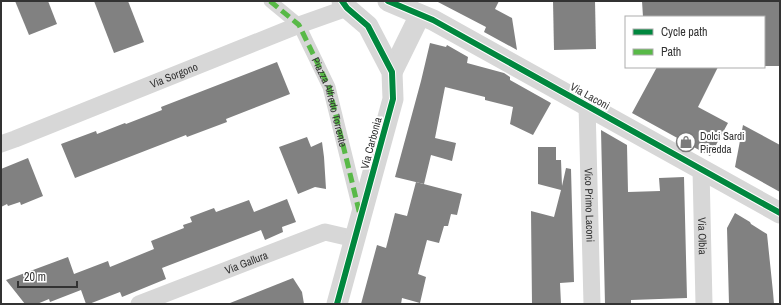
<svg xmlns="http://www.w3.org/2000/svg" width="781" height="305" font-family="'Archivo Narrow',sans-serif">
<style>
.building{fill:#818181}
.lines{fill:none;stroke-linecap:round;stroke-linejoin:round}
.pedestrian{stroke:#d7d7d7;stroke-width:13}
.minor{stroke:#d7d7d7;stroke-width:17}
.tertiary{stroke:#d7d7d7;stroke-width:21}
.quiet{stroke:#58b947;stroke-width:5;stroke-dasharray:10 5;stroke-linecap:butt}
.cycleway-casing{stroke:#fff;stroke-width:8}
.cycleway{stroke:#00873e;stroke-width:6}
.labels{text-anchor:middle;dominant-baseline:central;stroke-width:4;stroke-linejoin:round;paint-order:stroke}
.street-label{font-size:11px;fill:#333;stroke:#fff}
.poi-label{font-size:11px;fill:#333;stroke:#fff;text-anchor:start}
</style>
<rect width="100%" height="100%" fill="#fff"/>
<g class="building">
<path d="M15,1H48L57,24L29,35Z"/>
<path d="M94,1H128L144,42L114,53Z"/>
<path d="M436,1H499L495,9L512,18L517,50L484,32L486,27Z"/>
<path d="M553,1H595L596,49L554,50Z"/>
<path d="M642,1H780V66H764V17H643Z"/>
<path d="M430,43L446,47L447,45L468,57L467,63L504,73L510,77V80L551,103L533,135L510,124L513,107L485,100V97L445,87L435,138L456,143L452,161L431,155L424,184L395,177L421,81Z"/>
<path d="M277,62L290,94L226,119L227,122L187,137L186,135L75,178L61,144L96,131L97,134L125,123L126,124L162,110L161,107Z"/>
<path d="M657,67H718L698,107L728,123L710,156L632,113Z"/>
<path d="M743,125L780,145V192L735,167Z"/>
<path d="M601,130L627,145L628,192L660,191L659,178L684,177L687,298L631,300V304H605Z"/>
<path d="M307,137L311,147L322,142L324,157L326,189L315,187L298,194L279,147Z"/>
<path d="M538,147H556V160H561L562,186L566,168L571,169L574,282L560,283L561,304H532L531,211L554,217L561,190L538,184Z"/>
<path d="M28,158L43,196L21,205L20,202L8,206L7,204L1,207V169Z"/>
<path d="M416,182L462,194L457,215L451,214L448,226H444L439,243L427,240L418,274L426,277L420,303L402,298L401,304H361L377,245L386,248L395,213L407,216Z"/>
<path d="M287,199L296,222L282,227L283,232L265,240L261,230L162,268L166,279L122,297L120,292L89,304H86L81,290L50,302L49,299L37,304H25L6,280L68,257L74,274L108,261L110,267L154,249L151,241L184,228L183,225L192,222L190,217L214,208L216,212L249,200L254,212Z"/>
<path d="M735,213L750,222L751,224L767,234L773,292L774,304H729L727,228Z"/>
<path d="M293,278L302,292L304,304H230V303Z"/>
</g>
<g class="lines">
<path class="pedestrian" id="s1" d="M270,1L299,25L329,87L360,213"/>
<g class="minor">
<path id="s2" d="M587,105L592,304"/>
<path id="s3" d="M1,144L15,139L299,25L347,8"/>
<path id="s4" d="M701,169L704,304"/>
<path id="s5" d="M139,304L325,232L355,239"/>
</g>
<g class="tertiary">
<path d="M388,1L433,20L780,213"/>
<path d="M392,72L420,15"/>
<path d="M337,304L393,99L392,72L368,26L347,8L342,1"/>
</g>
<path class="quiet" d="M270,1L299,25L329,87L360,215"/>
<g class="cycleway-casing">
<g id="cycleway">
<path d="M388,1L433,20L780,213"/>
<path d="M337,304L393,99L392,72L368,26L347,8L342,1"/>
</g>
</g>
<use href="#cycleway" class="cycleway"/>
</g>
<defs>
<g id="shop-ring" transform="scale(1)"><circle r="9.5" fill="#fff" stroke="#7a7a7a" stroke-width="1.5"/><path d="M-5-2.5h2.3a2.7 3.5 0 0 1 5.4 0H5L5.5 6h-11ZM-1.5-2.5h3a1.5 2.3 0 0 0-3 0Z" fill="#7a7a7a"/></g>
</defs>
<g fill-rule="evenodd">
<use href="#shop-ring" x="686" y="142"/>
</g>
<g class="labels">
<g class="street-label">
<text stroke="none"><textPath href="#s3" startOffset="186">Via Sorgono</textPath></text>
<text transform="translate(590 96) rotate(29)">Via Laconi</text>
<text stroke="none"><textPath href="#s1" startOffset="121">Piazza Alfredo Torrente</textPath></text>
<text transform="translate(371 143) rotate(-75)">Via Carbonia</text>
<text stroke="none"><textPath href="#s2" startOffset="100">Vico Primo Laconi</textPath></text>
<text stroke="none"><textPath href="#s4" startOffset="67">Via Olbia</textPath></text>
<text stroke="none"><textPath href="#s5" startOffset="115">Via Gallura</textPath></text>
</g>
<g class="poi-label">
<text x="700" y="136">Dolci Sardi<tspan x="700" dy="13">Piredda</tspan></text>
</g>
</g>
<rect width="781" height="305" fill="none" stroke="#333333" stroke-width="4"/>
<rect x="625" y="16" width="140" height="52" fill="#ffffff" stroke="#adadad"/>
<rect x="633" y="29" width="20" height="6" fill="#00873e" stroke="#adadad"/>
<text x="661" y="36" font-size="12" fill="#333333">Cycle path</text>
<rect x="633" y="49" width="20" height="6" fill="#58b947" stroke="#adadad"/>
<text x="661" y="56" font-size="12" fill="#333333">Path</text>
<path d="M18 281v6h59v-6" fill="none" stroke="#333333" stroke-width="2"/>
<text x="24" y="281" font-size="12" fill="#333333" stroke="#ffffff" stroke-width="3" paint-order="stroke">20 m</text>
</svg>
